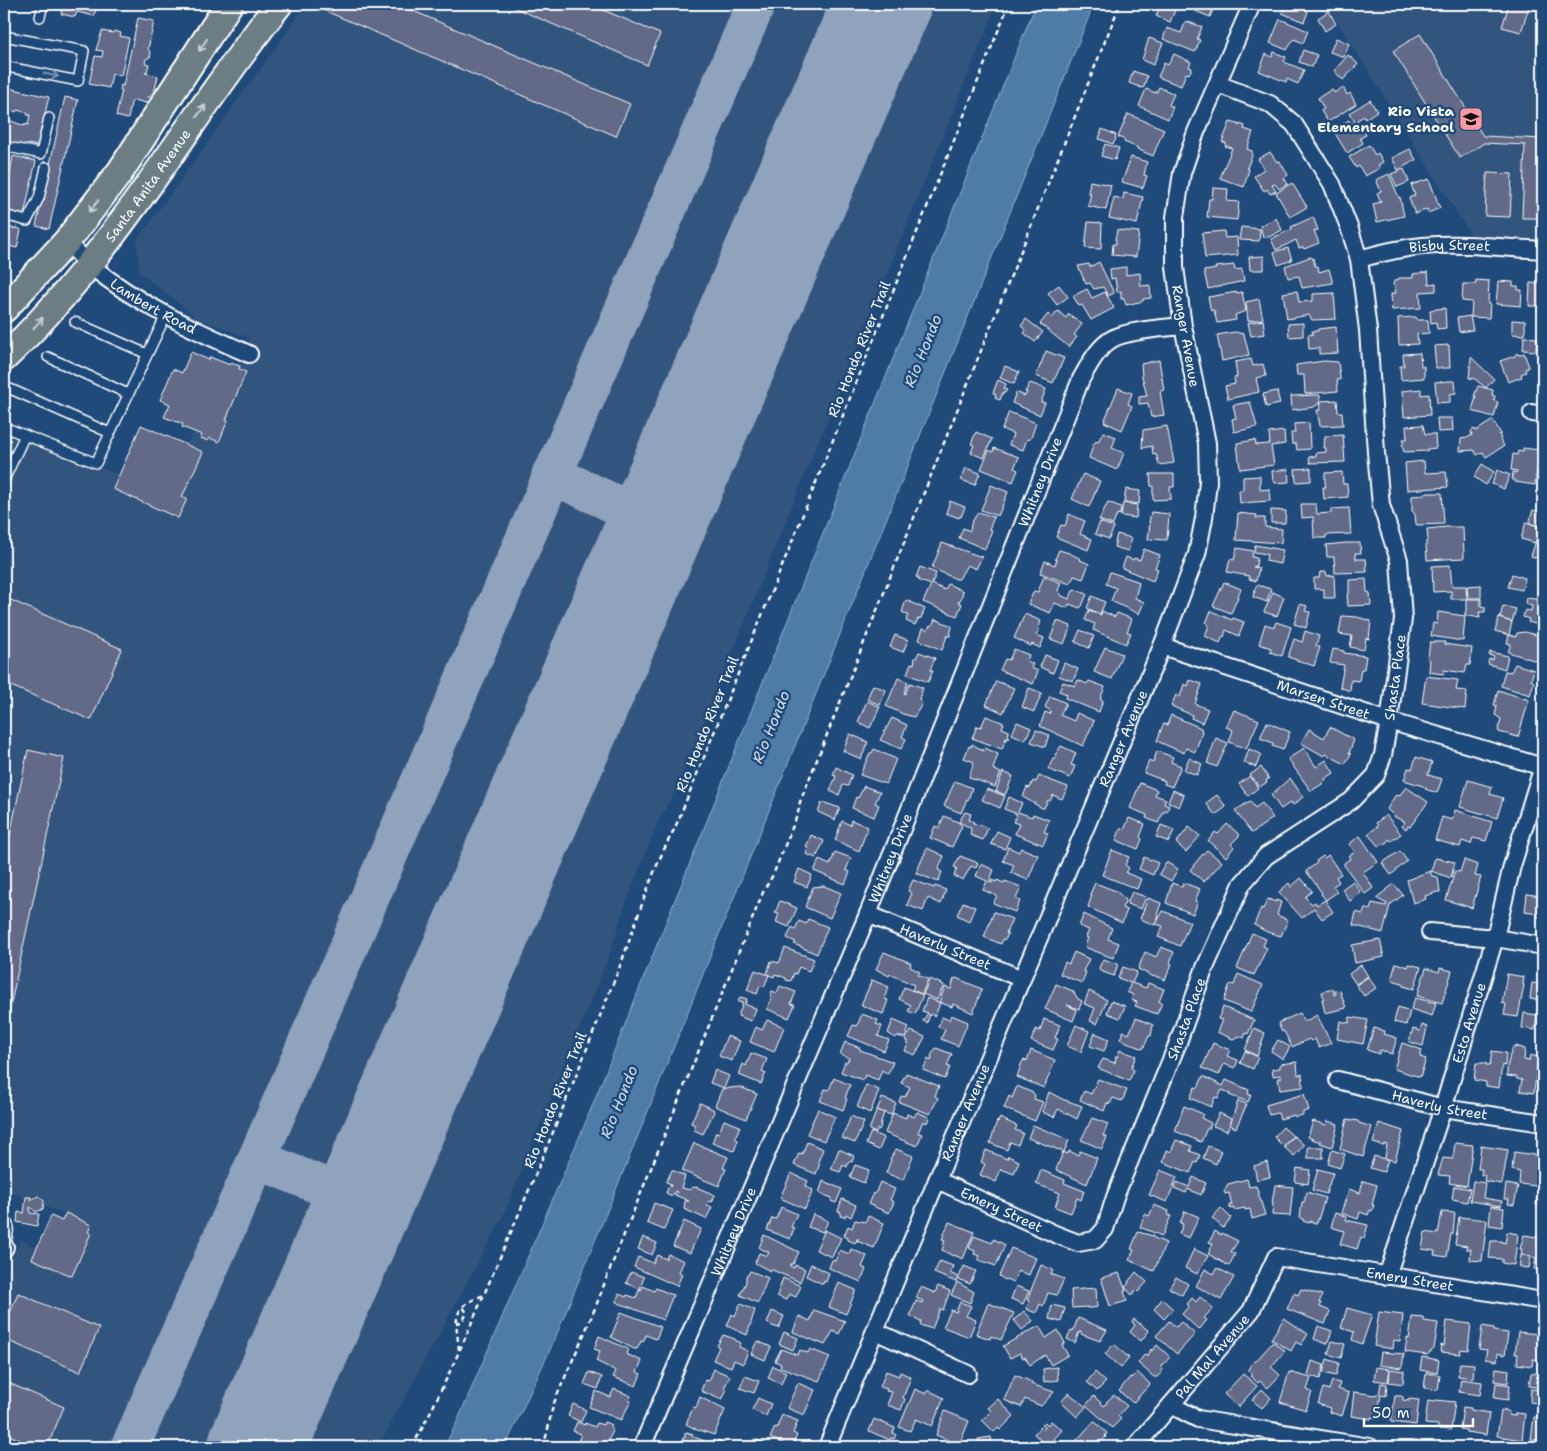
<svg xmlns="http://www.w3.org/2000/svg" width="1547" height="1451" font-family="'Shantell Sans',sans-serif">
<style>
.built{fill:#33547e}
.water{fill:#507ba6;stroke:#96b0ca}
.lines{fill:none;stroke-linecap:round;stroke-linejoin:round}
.taxiway{stroke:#8fa4bc;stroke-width:39}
.runway{stroke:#8fa4bc;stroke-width:98}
.building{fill:#626a87;stroke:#fff}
.service-casing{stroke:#fff;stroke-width:12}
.minor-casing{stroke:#fff;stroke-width:20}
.primary-casing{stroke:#fff;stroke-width:30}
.path{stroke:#fff;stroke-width:2.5;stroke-dasharray:5 4;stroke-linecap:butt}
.service{stroke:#1f4a7a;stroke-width:9}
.minor{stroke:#1f4a7a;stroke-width:16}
.primary{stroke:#6c7e84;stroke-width:26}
.oneway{stroke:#ccd2d4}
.oneway2{stroke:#7992af}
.labels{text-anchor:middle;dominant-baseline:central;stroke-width:5;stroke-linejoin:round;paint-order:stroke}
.poi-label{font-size:14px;font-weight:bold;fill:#fff;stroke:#1f4a7a;text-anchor:end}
.street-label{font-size:14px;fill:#fff;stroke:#1f4a7a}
.water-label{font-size:15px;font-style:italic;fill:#d3dee9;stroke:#1f4a7a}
</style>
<rect width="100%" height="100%" fill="#1f4a7a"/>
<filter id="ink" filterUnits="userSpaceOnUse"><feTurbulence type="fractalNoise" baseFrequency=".02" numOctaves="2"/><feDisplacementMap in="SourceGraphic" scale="10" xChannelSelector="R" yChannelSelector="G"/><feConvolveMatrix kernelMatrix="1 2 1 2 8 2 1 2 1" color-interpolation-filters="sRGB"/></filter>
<g filter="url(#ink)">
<g class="built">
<path d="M307,4H997L677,788L658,822L625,905L612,948L503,1216L378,1447H4V1276L21,1240L65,1262L80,1221L4,1189V455L14,433L156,490L242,362L250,338L198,319L139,272L137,240Z"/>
<path d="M1326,4H1543V239L1471,235Z"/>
</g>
<path class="water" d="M1036,4H1094L633,1148L554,1341L505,1447H444L457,1422L584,1126Z"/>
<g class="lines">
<g class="taxiway">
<path d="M551,474L657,524"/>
<path d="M257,1159L363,1203"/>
<path d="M130,1447L257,1159L756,4"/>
</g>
<path class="runway" d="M257,1447L882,4"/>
</g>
<g class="building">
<path d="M63,4H97L94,16L77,12L75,17L61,14Z"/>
<path d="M323,4H397L630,104L616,136L321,9Z"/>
<path d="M506,4H589L660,34L647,65Z"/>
<path d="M1161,4L1175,10L1170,22L1156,16Z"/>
<path d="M1195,4H1215L1210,17L1193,10Z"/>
<path d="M1286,4H1309L1310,5L1306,10L1308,12L1304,22L1282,13Z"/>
<path d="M1509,4H1519L1529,7L1521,32L1502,27Z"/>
<path d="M1329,11L1336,24L1325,31L1318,18Z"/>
<path d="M138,18L154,21L148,49L151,53L150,57L146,59L145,63L149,64L147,72L145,73L158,76L155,89L150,97H147L146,103L134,100L131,103L128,119L116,116L122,90H120L121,85L123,86Z"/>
<path d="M1280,19L1308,31L1303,43L1294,39L1287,50L1270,43Z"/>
<path d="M1186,21L1202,27L1197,39L1200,40L1195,52L1163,39L1167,28L1181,33Z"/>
<path d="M102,31L113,33L114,31L121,33L120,36L129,38L121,76L112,74L109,88L89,84L95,56L102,57L103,51L96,50Z"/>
<path d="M1420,34L1483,136L1543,139V218H1522L1525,145L1484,143L1460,158L1393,51Z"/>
<path d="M1149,38L1163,43L1153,65L1142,60Z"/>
<path d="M1336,38L1349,44L1344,57L1330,52Z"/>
<path d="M1303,50L1317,55L1312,67L1299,62Z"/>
<path d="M1274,52L1286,57L1284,62L1304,70L1298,84L1287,79L1286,82L1259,71L1266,54L1272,57Z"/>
<path d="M1174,54L1191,62L1189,67L1192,68L1189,74L1186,73L1181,86L1158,77L1164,63L1168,65Z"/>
<path d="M1348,55L1358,64L1343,80L1334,71Z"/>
<path d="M1133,71L1147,76L1144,87L1142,88L1129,83Z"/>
<path d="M4,87L49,97L37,146L28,144L27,148L4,142V121L8,122V120L25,126V124L28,125L30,115H27L28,113L17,110L16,112L4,107Z"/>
<path d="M1159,87L1174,94L1169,105L1173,107L1168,119L1139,106L1146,89L1156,93Z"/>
<path d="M1343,87L1347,95L1350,93L1356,104L1328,122L1321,111L1324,109L1318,98L1332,89L1334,93Z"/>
<path d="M65,97L78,100L49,229L36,226Z"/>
<path d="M1370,100L1377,111L1365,119L1364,116L1357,120L1366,135L1360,138L1363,143L1347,153L1333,130L1349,120L1351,124L1355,122L1349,113Z"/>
<path d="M1128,114L1164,129L1153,156L1137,149L1138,148L1124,142L1125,140L1118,137Z"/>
<path d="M1230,122L1238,124L1239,126L1240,124L1245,126L1244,129L1253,132L1247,149L1252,151V155L1247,168L1249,169L1244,187L1220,178L1232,148L1225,146L1226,143L1222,142Z"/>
<path d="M1102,129L1116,135L1115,138L1116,139L1113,144L1099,139Z"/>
<path d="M1105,144L1119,148L1115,160L1101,156Z"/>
<path d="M1369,145L1375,155L1378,153L1383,162L1378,165L1380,168L1365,176L1359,166L1356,168L1349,157Z"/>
<path d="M1410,149L1416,160L1398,170L1392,158Z"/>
<path d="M1270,152L1277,162L1279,160L1288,175L1284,178L1288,184L1279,189L1275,184L1272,185L1276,191L1270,194L1267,189L1264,191L1254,176L1264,169L1258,159Z"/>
<path d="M13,156L36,161L24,215L8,212L9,206L4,204V185L8,186Z"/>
<path d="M1131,157L1147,162L1144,175L1147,176L1143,188L1122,182Z"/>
<path d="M1404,169L1409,182L1397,187L1391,174Z"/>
<path d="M1487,173L1512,174L1510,217L1485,216Z"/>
<path d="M1389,174L1399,198L1400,197L1404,216L1377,222L1373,204L1381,202L1377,193L1381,191L1376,180Z"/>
<path d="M1429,179L1440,208L1428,213L1427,209L1415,214L1409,198L1415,195L1411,185Z"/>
<path d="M1090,181L1111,185L1106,210L1088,206L1091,193H1088Z"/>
<path d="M1292,183L1307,207L1290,217L1276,193Z"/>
<path d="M1213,188L1228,189L1227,201L1239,202L1237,220L1207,217L1209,199H1212Z"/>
<path d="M1124,193L1143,197L1137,224L1109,218L1114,197L1123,199Z"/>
<path d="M1313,217L1318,230L1314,231L1319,243L1304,249L1303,247L1299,248L1296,240L1276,250L1271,239L1292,229L1291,227Z"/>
<path d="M1276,218L1282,230L1269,237H1263L1260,226Z"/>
<path d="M1088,222L1102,223L1101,249L1085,248Z"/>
<path d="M4,226L16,229V227L21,230L17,248L4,245Z"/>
<path d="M1241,227L1260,229L1259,241L1239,240Z"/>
<path d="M1117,230L1139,232L1136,257L1112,255L1113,244H1116V240H1115Z"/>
<path d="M1224,231L1225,238L1237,237L1238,255L1205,258L1202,233Z"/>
<path d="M1288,248L1292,260L1278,265L1274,252Z"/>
<path d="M1264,256V270H1250L1249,257Z"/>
<path d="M1310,257L1313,258L1315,266H1318L1319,272L1329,269L1333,283L1302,288L1299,276L1288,278L1285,266Z"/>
<path d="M1099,262L1114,293L1108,296L1103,287L1094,289L1090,283L1086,284L1078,266L1089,264L1090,267Z"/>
<path d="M1234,265L1235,270L1242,269L1244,281L1208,289L1204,271L1216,269L1215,267Z"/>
<path d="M1126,267V275L1140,273L1141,286L1150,285L1151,298L1143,299V301L1126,305L1124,299H1121V291L1117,292L1115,278L1111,279L1110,269Z"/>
<path d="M1428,272L1429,284L1436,283V291L1420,292L1421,308L1392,310L1391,294L1396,293L1395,287L1393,285L1394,281L1398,280L1399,278H1413V274Z"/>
<path d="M1476,280L1489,281L1488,304H1490L1489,318L1471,317L1472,302L1462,301L1463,284H1476Z"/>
<path d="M1498,281L1513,282V286H1518V290H1522L1521,306L1496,304Z"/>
<path d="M1530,283L1543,284V306H1529Z"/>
<path d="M1059,285L1068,297L1057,305L1048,293Z"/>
<path d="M1087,289L1092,298L1105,292L1114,308L1091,320L1082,305L1079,306L1073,296Z"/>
<path d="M1297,291L1299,302L1313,301V294L1334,293L1336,319L1312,320L1309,315L1287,319L1283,293Z"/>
<path d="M1237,292V293L1242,292L1246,311L1235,315L1236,320L1217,323L1214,310L1211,311L1208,297Z"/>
<path d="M1259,299L1263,319L1248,321L1246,302Z"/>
<path d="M1445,308L1446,328L1437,329L1436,322L1431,323L1430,310Z"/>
<path d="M1058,311L1066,318L1069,314L1082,324L1074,335L1077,337L1069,347L1040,324L1048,314L1052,318Z"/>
<path d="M1470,316L1473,330L1459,332L1457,318Z"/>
<path d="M1416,317L1417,320H1428L1429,333L1417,334L1418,344L1399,345L1398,318Z"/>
<path d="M1026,319L1043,332L1035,342L1024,333L1026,330L1021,326Z"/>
<path d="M1263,320L1265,334L1251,336L1248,323Z"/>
<path d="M1512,320L1525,321V335L1512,334Z"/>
<path d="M1303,323V336L1289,337L1288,324Z"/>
<path d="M1336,327L1338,353L1319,354V348L1309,349L1308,335L1313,334L1312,331H1318V329Z"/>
<path d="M1235,332L1244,334L1249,355L1222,361L1217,335Z"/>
<path d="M1524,337L1537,338L1536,351L1523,350Z"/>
<path d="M1539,337H1543V352L1537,351Z"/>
<path d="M1449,345L1450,368H1436L1434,346Z"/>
<path d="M1046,351L1064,358L1053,383L1036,376Z"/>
<path d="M191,352L209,360L210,357L230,365L231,363L240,366L239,369L246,372L226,420H228L219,442L210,438L208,441L201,438L202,435L182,427L183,424L164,417L170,404L160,400L173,369L182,373Z"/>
<path d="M1420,353L1421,366H1424V378L1401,380L1400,366H1404L1403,354Z"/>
<path d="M1517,353L1518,355L1524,353L1529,367L1525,369L1526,372L1521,374L1522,377L1508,382L1500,361L1515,356V355Z"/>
<path d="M1471,357L1494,379L1486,388L1475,379L1469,378Z"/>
<path d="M1251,359L1253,366L1263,364L1266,376L1256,378L1259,392L1228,399L1225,386L1235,384L1234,378L1237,377L1235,362Z"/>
<path d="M1159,360L1164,390L1160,391L1164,415L1151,417L1148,403L1139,404V397L1147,396L1142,376L1141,364Z"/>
<path d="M1324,361L1338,362L1340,377V380H1337L1338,391L1305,394L1304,375H1297L1296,365Z"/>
<path d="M1005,366L1019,372L1014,384L1000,378Z"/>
<path d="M998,380L1006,384L1004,389L1007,390L1005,393L1003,392L1000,400L995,398L996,395L993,393Z"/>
<path d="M1449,381H1455L1456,393L1450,394V402L1437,403L1435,382Z"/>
<path d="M1030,383L1046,389L1041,402L1045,403L1040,415L1012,403L1016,392L1025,396L1027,392H1025Z"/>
<path d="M1478,386L1493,390L1492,395L1495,396L1494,401L1498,402L1494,417L1472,411L1476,396H1474Z"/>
<path d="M1118,388L1132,393L1128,404L1132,406L1122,430L1104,422Z"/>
<path d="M1421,389V395L1429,394L1430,415L1404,417L1402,391Z"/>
<path d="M1277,391L1280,404L1266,407L1263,394Z"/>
<path d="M1320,395V401L1337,400L1338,412H1342L1343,425L1320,426L1317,410H1320L1321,402L1314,407L1292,410L1291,396Z"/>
<path d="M1250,402L1257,427L1234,432L1232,419L1236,418L1233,405Z"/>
<path d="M1009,412L1036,423L1031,438L1029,440L1027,439L1023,450L1009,445L1013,434L1002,429Z"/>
<path d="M1437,418H1452L1453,431L1438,432Z"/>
<path d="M1493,420L1501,434L1499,435L1501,438L1500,439L1504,446L1486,457L1483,452L1477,455L1474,450L1460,451L1461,439L1467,438L1472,435L1471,431L1475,429L1476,431Z"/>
<path d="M1309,423L1310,449L1297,450L1296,444H1292L1291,433H1295L1294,424Z"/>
<path d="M141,425L203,452L182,497L187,499L178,518L113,489Z"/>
<path d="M1423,425L1425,434H1435L1436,448L1427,449V451L1404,452L1402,445L1403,444V439H1407L1406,426Z"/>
<path d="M1167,426L1174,463L1159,465L1156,454L1153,455L1152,446L1142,448L1143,430Z"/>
<path d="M1284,431L1285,444L1271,446L1274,465L1240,469L1237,443L1255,440L1256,445L1270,444L1269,433Z"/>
<path d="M976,432L992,439L984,458L971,453L974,445L971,444Z"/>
<path d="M1103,432L1116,437L1112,448L1124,453L1117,470L1089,458L1093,445L1096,441L1098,442Z"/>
<path d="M1343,435L1345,462L1310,463L1309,457L1316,456V453L1326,452V448H1324L1325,436Z"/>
<path d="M994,448L1019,457L1014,468L1018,470L1013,482L981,469L989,450L993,452Z"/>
<path d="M1523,448L1539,450L1535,485L1515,482L1516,480H1512L1513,472L1516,473L1517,471L1511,470L1513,454L1517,455L1518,451L1523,452Z"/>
<path d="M1424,461L1425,473L1446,472L1448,487L1407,490L1405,463Z"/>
<path d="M1482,464L1494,472L1486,485L1474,477Z"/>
<path d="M966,468L980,473L975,485L961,480Z"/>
<path d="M1310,468L1311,469V481L1296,482L1295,469Z"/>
<path d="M1288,469L1289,482L1275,483L1274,481H1273L1272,471Z"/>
<path d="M1497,470L1510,475L1504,489L1492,484Z"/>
<path d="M1342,472L1343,484H1347L1348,497L1324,499L1323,487H1326L1325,483V473Z"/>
<path d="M1083,474L1100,481L1089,507L1072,499Z"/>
<path d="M1150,474H1174V487H1170L1171,499L1153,500V486H1151Z"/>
<path d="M1260,476V490L1269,489L1270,501L1240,503L1239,490H1243V477Z"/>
<path d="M991,485L1008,492L998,516L981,510Z"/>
<path d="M1126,489L1140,491L1139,504L1124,502Z"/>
<path d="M1424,493H1442L1444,524L1417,525L1416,524L1415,514L1412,511V496L1424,495Z"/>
<path d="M950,501L965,507L961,517L960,516L959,518L946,513Z"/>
<path d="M1108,502L1121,507L1120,515L1117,514L1113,525L1099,520Z"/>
<path d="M1123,503L1137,505L1136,518L1121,516Z"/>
<path d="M1301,504H1316L1317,514L1331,513V509L1349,508L1351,534L1326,535V538H1314L1313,517L1302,518Z"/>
<path d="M1271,510L1286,511L1285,523H1271Z"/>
<path d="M1533,510L1543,513V527L1529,523Z"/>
<path d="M978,512L994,517L989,529L992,530L985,549L959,538L963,528L970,531L971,524Z"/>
<path d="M1151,512L1169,514L1167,540L1148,539L1150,523H1149Z"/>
<path d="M1238,513L1257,515L1256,518H1265V527L1282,529L1281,543L1236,540Z"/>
<path d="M1069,514L1085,521L1080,534L1092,539L1088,550L1056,537L1061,525L1065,526Z"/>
<path d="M1100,522L1114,527L1109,539L1095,534Z"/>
<path d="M1526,522L1540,527L1535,543L1521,539Z"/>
<path d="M1447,527H1463L1464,558L1427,560L1426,544V541H1428L1427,529Z"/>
<path d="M1117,534L1131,538L1128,551L1114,547Z"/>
<path d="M1536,541L1543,543V560L1531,556Z"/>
<path d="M942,543L982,557L976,569L967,565L959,579H956L932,568Z"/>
<path d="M1346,543H1360L1361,553H1355L1356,559H1366L1367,572L1335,573L1334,557H1327L1326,545Z"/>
<path d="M1255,545L1283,550L1280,564L1266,561L1267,554L1254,552Z"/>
<path d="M1237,548L1253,551L1252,557L1257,558L1256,566L1253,567L1259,568L1256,581L1249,579V576L1227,572L1230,559L1234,560Z"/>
<path d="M1144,549L1160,555L1155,568L1158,569L1153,581L1122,568L1126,557L1133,560L1134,558L1140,560Z"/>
<path d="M1059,550L1069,553L1081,559L1080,560L1089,564L1083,579L1074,576L1070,584L1040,573L1045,561L1055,565L1057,560L1055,559Z"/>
<path d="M1450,565L1452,586H1466L1467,599H1451V591L1433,592L1432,566Z"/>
<path d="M920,567L936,573L932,584L945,590L948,584L963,591L961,599L958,602L962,604L957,616L923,602L931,585L918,580L919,578L916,577Z"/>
<path d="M1543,571V591L1538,590Z"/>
<path d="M1110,572L1137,581L1139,583L1135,598L1144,602L1139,614L1111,601L1116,588L1106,584Z"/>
<path d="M1320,572H1326L1327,576L1334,575L1335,598H1324V589H1314V578H1319Z"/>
<path d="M1512,574L1525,578L1522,590L1508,587Z"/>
<path d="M1044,576L1061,583L1058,590L1062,596L1069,599L1074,589L1087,594L1082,606L1080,608L1069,604L1067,608L1055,603L1050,613L1028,604L1034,591L1038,592Z"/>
<path d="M1366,579L1367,592L1370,593L1371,605L1348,606L1347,594H1349V580Z"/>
<path d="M1224,582L1241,589L1237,597H1238L1231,613L1213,606Z"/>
<path d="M1257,585L1271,589L1267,602L1253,597L1256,586Z"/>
<path d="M1481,585V598H1468L1467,586Z"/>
<path d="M1273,592L1284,597L1277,616L1264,612Z"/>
<path d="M1092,596L1105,602L1100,614L1087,608Z"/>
<path d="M4,597L122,649L91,720L4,683Z"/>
<path d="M1526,598L1543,600V626L1528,622L1529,619L1523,617L1525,610L1531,611L1532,606L1525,604Z"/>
<path d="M1467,599H1481V606L1485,607V612H1479L1480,618L1465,615V612H1467Z"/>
<path d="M906,600L925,609L921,618L918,619L915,625L906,621L908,615L902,612Z"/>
<path d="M1300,604L1307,606L1305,611L1310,612L1306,628L1294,624Z"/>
<path d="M1503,606L1516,609L1512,622L1500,618Z"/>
<path d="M1089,610L1101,615L1102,611L1115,617L1117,613L1132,619L1127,632L1131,633L1126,644L1093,630L1095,624L1085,620Z"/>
<path d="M1211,611L1232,620L1233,618L1244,622L1239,636L1226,630L1224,637L1223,636L1220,643L1205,636L1209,625L1206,623Z"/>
<path d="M1438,612L1465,616L1463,641L1431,636L1433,623L1437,624Z"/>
<path d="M1025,614L1041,621L1038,629L1039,630L1036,635L1044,638L1040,648L1032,644L1031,646L1014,638Z"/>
<path d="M1342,616L1357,617L1371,621L1369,639L1366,638L1364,650L1350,647L1352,636L1339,634Z"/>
<path d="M1499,618L1512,622L1509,635L1495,631Z"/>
<path d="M935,619L952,626L950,636H947L942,650L919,640L923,628L928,630L930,625L932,626Z"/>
<path d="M1057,621L1071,626L1064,644L1050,639Z"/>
<path d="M1276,622L1291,627L1282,656L1270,652L1271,648L1259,644L1265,624L1274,627Z"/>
<path d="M1080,630L1094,636L1089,648L1075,642Z"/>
<path d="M1305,631L1319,636L1316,646L1320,647L1314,666L1288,657L1294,639L1302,642Z"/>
<path d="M1525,632L1540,636L1539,640L1543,641V652L1540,662L1508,652L1511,644L1507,643L1509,635L1516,637L1517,633Z"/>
<path d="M895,635L908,640L903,652L890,647Z"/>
<path d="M1430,642H1445L1444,644L1472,648L1470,665H1467L1465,673L1444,670L1443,674L1429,672L1430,660H1428V657Z"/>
<path d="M1105,647L1122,654L1112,679L1094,672Z"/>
<path d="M1014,649L1029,655L1027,661L1033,664L1031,668L1038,671L1033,684L1000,670L1005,659L1009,660Z"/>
<path d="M1333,649L1344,651V653L1366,656L1364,669H1361L1359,681L1351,680L1350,691L1340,687L1344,665L1330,663Z"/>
<path d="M919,652L935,658L930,670L933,671L928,682L907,674L911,663L914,664L915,657L916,658Z"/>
<path d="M1490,652L1508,656L1505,669L1488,664L1489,659L1493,660L1494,657L1489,655Z"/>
<path d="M1045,655L1058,660L1053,673L1040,667Z"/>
<path d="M1064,663L1078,669L1073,681L1059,676Z"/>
<path d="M1515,664L1534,670L1531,680L1534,682L1530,695L1501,686L1505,671L1511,672Z"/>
<path d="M1426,676L1458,680L1456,690L1467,691L1465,709L1422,703Z"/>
<path d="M898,678L908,682L904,693L905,694L910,683L923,688L919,699L922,704L914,717L903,714L886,706Z"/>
<path d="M1078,680L1087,684L1089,681L1105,687L1100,699L1103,700L1099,712L1065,698L1067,694L1059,691L1063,682L1075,686Z"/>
<path d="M1190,680L1202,684L1195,704L1208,709L1202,723L1191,718L1192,715L1171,706L1176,695L1180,697L1184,684L1188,686Z"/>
<path d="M996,681L1014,688L1003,713L986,705Z"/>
<path d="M873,685L886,690L880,705L867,699Z"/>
<path d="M1029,688L1042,693L1034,712L1022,707Z"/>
<path d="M1498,690L1529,700L1518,737L1499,732L1498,730L1501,719L1495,715L1497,706L1494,705Z"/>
<path d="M1050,696L1066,703L1060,715L1074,721L1077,713L1094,721L1083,746L1040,726L1045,712L1050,714L1051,711L1045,707Z"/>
<path d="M867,701L880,707L870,728L858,722Z"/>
<path d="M1234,710L1259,720L1246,749L1229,742L1233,730L1226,727Z"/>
<path d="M1171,715L1201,728L1202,733L1195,752L1186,748L1184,753L1157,741L1162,727L1164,724L1167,725Z"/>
<path d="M986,716L1004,723L1002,728L1009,731L1008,739L1006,738L1002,749L972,738L977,726L981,727Z"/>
<path d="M892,718L907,725L902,737L906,739L901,749L880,740Z"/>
<path d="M1017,722L1031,728L1025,740L1012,734Z"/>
<path d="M1267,722L1290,732L1283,750L1272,746L1273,743L1260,738Z"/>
<path d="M1330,727L1354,740L1349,753L1351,754L1345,764L1326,754L1324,756L1301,743L1309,729L1324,738Z"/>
<path d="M1036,730L1049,735L1045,747L1031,742Z"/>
<path d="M850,734L868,742L861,759L843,751Z"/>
<path d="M1216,738L1228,743L1217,767L1207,763Z"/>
<path d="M972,744L984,751L985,748L998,754L993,769L1001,773L995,787L974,779V780L969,777L974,762L964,758L969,746L971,747Z"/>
<path d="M1061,746L1076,753L1071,765L1075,766L1070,778L1048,769L1053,759H1055L1057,756L1055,755Z"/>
<path d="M1304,748L1316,767L1326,760L1334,773L1325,779L1326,781L1324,783L1311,791L1288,759Z"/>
<path d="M874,749L896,759L886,784L860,775L870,753H872Z"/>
<path d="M1249,749L1261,754L1256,767L1244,763Z"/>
<path d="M28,750L64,758L4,1035V863Z"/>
<path d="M1157,751L1173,757L1171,762L1181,766L1172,787L1164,784L1165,781L1144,773L1149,761L1153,763Z"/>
<path d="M1416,757L1432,762L1428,775L1442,779L1437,793L1425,789L1426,787L1404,780L1408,768L1412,769Z"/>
<path d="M1189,758L1202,764L1197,775L1184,770Z"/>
<path d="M836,767L852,775L848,786L843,785L839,795L830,791L836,776L833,775Z"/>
<path d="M1261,767L1269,779L1266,780L1267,782L1260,787L1250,775Z"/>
<path d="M1003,772L1013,776L1005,795L996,791Z"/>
<path d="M1039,776L1068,787L1062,799L1053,795L1050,801L1048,800L1044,808H1042L1023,797L1027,787L1030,788L1033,781L1036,782Z"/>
<path d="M1250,776L1258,788L1248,796L1239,784Z"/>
<path d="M1290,778L1303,797L1293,805L1291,802L1281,809L1271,795Z"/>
<path d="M1468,780L1492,787L1490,794L1503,798L1497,818L1460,807Z"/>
<path d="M955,781L972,788L968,800L967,799L961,813L944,806Z"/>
<path d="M1140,783L1157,790L1155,795L1166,799L1164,804L1169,806L1167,812L1164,811L1158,823L1146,818L1147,815L1130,808Z"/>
<path d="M864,786L880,792L875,803L879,805L874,817L852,808L856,797L858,798Z"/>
<path d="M1406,787L1428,802L1410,827L1408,826L1406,829L1402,826L1405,822L1395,817L1387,809L1395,796L1397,795L1399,796Z"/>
<path d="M987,789L1005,796L1000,808L982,800Z"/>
<path d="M1173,790L1184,795L1179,807L1168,802Z"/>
<path d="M1217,795L1226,807L1215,815L1206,803Z"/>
<path d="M1009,797L1022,803L1018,812L1032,817L1033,814L1049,820L1044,832L1048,833L1043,845L1015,834L1019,824L1013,822L1017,814L1004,809Z"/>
<path d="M1250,801L1255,808L1262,803L1273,818L1252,833L1235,811Z"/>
<path d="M822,802L840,808L835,820L818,812Z"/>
<path d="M1455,810L1492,822L1486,841L1473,838L1471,844L1462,841L1460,847L1435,840L1442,817L1452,820Z"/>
<path d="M965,812L971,814L969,820L974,822L973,823L988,828L983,840L970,835L971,828L959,822Z"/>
<path d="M1386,815L1401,834L1391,841L1389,839L1385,845L1384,843L1379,847L1368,834L1378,826L1376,823Z"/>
<path d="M944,816L958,822L962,826L952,847L930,838L935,826L939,828Z"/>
<path d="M1129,818L1145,824L1140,837L1142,839L1138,849L1116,840L1121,828L1124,830Z"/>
<path d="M851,820L868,827L859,851L835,840L842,821L850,825Z"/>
<path d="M1227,824L1240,835L1231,844L1234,847L1226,857L1208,841L1215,832L1218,834Z"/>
<path d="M1161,825L1174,830L1169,842L1156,837Z"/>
<path d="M1189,827L1200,836L1186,852L1176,843Z"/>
<path d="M997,831L1010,837L1005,849L991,844Z"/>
<path d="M811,835L824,841L816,858L806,854L808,848L806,847Z"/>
<path d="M1360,836L1378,862L1363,872L1373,888L1365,894L1344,865V863L1351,858L1349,856L1355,852L1349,844Z"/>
<path d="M1008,847L1019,852L1021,848L1038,855L1028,880L1011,873L1014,865L1003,861Z"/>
<path d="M927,848L944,856L938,870L942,872L938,882L916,873Z"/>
<path d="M1112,850L1129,857L1125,865L1129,868L1126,873L1141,879L1137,889L1102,875Z"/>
<path d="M1207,850L1222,862L1204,882L1190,870L1201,856Z"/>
<path d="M1400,851L1407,861L1391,875L1382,863Z"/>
<path d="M835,852L851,858L846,870L850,872L845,884L814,871L819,860L830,865Z"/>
<path d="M1328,855L1341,874L1336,877L1339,882L1333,886L1337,892L1326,900L1321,894L1322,893L1306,871L1317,863L1316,861L1323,856L1325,858Z"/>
<path d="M960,856L978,863L976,868L971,866L963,880L954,876L957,868L954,867Z"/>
<path d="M1144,857L1158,863L1153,875L1139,869Z"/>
<path d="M1435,858L1455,862L1451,878L1431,871Z"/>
<path d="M1464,860L1478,865L1475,876L1481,877L1472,908L1446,900L1455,871L1460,872Z"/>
<path d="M1166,862L1178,869L1171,881L1159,874Z"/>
<path d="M981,864L994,870L989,882L992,883V880L996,882L997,880L1004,883L1005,881L1021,887L1016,899L1020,901L1015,912L993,903L997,896L983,890L987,881L976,876Z"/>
<path d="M799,869L812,875L807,887L794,882Z"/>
<path d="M1430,871L1432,876L1438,877L1440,892H1437L1425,896L1426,899L1413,903L1407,880Z"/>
<path d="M1301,878L1312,891L1305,897L1312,904L1315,902L1317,905L1325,900L1333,912L1322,919L1314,908L1302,918L1279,892L1289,883L1291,887Z"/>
<path d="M913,880L934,888L935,886L946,890L941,904L928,898L923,911L907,905L912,893L908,891Z"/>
<path d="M1543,880V918L1537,917L1538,913L1525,911L1527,894L1541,896Z"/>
<path d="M1353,881L1361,893L1350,901L1342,889Z"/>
<path d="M1095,883L1116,891L1126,900L1122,908L1127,910L1122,923L1088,907L1092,895L1090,894Z"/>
<path d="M1172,883L1182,887L1184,883L1200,889L1195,901L1198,902L1193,914L1166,903Z"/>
<path d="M1394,884L1403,895L1390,905L1383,933L1353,925L1356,912L1363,914L1365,908L1370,910L1372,903L1386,906L1387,904L1376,898Z"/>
<path d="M824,886L841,893L830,918L805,907L813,887Z"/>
<path d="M1132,892L1146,897L1141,909L1127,904Z"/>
<path d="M1148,898L1161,903L1157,915L1159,916L1155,925L1140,919Z"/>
<path d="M1268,899L1276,902V900L1281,902L1277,915L1288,920L1281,936L1267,932L1254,925L1261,908L1263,909Z"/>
<path d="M780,901L797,908L789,927L776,922L779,914L775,913Z"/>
<path d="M963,902L975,907L969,921L957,915Z"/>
<path d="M1163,911L1190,922L1180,946L1158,937L1163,926L1156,924Z"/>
<path d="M994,912L1012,919L1006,933L1008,934L1005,940L1003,939L1001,944L984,937Z"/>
<path d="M1084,914L1112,928L1108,939L1119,943L1113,958L1087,948L1085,946L1088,938L1086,937L1089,930L1079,926Z"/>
<path d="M808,919L828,927L817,954L794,944L796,942L787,938L792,927L795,929L799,921L806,924Z"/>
<path d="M1252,933L1266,939L1263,946L1267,948L1254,975L1237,968Z"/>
<path d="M1380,940L1384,957L1355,963L1352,945Z"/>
<path d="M1161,947L1174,952L1170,963L1172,964L1165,980L1155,976L1154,977L1138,969L1145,952L1156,957Z"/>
<path d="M785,948L814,959L809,971L799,967L796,974L794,973L791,981L786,980V978L775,974L774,977L767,974L771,961L779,963Z"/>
<path d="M884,952L911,963L910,967L920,972L918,975L928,979L922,994L912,990L914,985L890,974L889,976L876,969Z"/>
<path d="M1074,952L1089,959L1083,971L1086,972L1082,983L1060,974L1065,962L1069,964Z"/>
<path d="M1103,959L1118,964L1114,976L1100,971L1099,968Z"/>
<path d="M1396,963L1408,967L1409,964L1421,967L1414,989L1403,986V983L1391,980Z"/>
<path d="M1361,965L1368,976L1356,984L1349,974Z"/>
<path d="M1123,967L1137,972L1132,983L1146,988L1148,983L1164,989L1159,1002L1162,1003L1157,1014L1135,1006L1137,1002L1131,1000L1133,995L1127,992L1131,983L1118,978Z"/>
<path d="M1426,968L1439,972L1440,968L1452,971L1442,1003L1417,996Z"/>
<path d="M755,970L769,975L764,987L760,986L757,994L747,990Z"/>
<path d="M1238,974L1263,985L1251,1012L1224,1001L1229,986L1231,984L1234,985Z"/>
<path d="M1507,974L1524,977L1523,985H1524L1518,1017L1504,1015L1506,1004L1502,1003Z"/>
<path d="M1368,977L1376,988L1364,996L1356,985Z"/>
<path d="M956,978L982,989L973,1013L953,1004L952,1007L939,1002L945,987L951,989L954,979Z"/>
<path d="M930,979L944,985L937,1000L923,994Z"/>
<path d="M872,980L889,987L885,996V999L888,1000L883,1014L861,1005Z"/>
<path d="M1532,983L1543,984V1001L1530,999Z"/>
<path d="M1056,984L1073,991L1078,999L1082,1001L1079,1009L1067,1005L1077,1010L1073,1021L1045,1009Z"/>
<path d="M780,986L796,992L791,1004L795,1005L789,1018L767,1009L772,998L770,997L772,991L777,993Z"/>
<path d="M904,987L923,995L915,1014L908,1011L911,1005L899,999Z"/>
<path d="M1333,989L1334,995L1336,994L1335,991L1340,990L1346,1008L1325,1013L1322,999H1324L1322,992Z"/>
<path d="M1089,991L1107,1000L1097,1024L1090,1021L1095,1008L1084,1004Z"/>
<path d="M740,997L747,999L745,1004L756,1009L751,1021L738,1016L743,1003L738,1002Z"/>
<path d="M927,998L940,1003L935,1016L930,1014L927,1023L923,1021L928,1013L922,1011Z"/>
<path d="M1415,998L1436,1003L1432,1016L1411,1009Z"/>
<path d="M1111,1001L1125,1006L1120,1018L1107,1013Z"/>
<path d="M1223,1007L1254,1020L1248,1034L1246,1033L1244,1038L1240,1036L1233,1039L1217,1032L1222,1020L1218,1019Z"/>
<path d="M1398,1007L1410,1011L1406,1025L1394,1022Z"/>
<path d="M1300,1013L1304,1022L1317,1015L1331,1043L1319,1048L1315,1039L1311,1041L1309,1039L1292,1047L1284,1031L1282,1032L1278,1023Z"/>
<path d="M1524,1013L1537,1015L1535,1030L1522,1028Z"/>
<path d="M862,1014L878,1020L876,1024L882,1026L878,1036L889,1040L884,1051L848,1036L853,1025L857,1026Z"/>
<path d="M951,1015L968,1022L958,1046L941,1039L945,1029L938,1027L942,1017L949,1020Z"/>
<path d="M1350,1017L1368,1020L1363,1044L1337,1039L1340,1021L1349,1023Z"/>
<path d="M1136,1018L1153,1025L1151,1036H1149L1143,1049L1120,1039L1123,1031L1129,1034Z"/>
<path d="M1044,1019L1060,1025L1055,1038L1058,1039L1053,1050L1031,1041L1036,1029L1040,1031Z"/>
<path d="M767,1020L784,1027L774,1052L750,1042L756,1027L762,1030Z"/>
<path d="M893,1020L909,1027L905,1038L897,1036L895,1038L888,1033Z"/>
<path d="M1076,1025L1089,1031L1081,1052L1067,1046Z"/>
<path d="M1422,1025L1427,1027L1423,1046L1409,1042L1413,1029L1420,1031Z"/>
<path d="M1254,1028L1265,1033L1257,1056L1245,1050Z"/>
<path d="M1374,1028L1385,1031L1384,1034L1397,1038L1392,1054L1380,1050L1379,1054L1367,1050Z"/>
<path d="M911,1031L925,1037L915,1055L905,1051L908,1044V1041L905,1040Z"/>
<path d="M1095,1033L1109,1039L1104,1051L1090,1046Z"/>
<path d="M727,1036L740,1041L732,1061L719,1056Z"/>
<path d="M1278,1040L1290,1047L1283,1059L1271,1051Z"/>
<path d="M845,1042L860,1048V1050L893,1062L888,1074L882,1070L878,1080L865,1075L863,1080L841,1072L845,1062H847L849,1058L840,1054Z"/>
<path d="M1213,1043L1230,1050L1227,1056L1238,1060L1235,1068L1224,1064L1219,1075L1202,1068Z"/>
<path d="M1402,1043L1422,1050L1420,1057L1426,1059L1420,1077L1394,1069Z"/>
<path d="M1516,1046L1525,1049L1524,1060L1529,1061L1530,1055L1538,1057L1534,1093L1520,1091L1522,1080L1517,1079V1077L1507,1076V1068L1510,1055L1513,1047L1516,1048Z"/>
<path d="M936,1048L952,1054L947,1066L950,1067L945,1079L923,1070L928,1059L931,1061L932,1057L931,1056Z"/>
<path d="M1031,1050L1055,1060L1044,1088L1017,1077L1022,1062L1024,1060L1027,1061Z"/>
<path d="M1120,1050L1136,1056L1131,1068L1134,1070L1129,1081L1098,1068L1103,1059L1115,1063L1116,1056L1117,1057Z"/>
<path d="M1245,1051L1258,1057L1253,1069L1240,1063Z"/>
<path d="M1492,1051L1506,1053L1505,1066L1502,1065L1499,1088L1486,1086V1082L1474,1080L1476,1063H1486V1065H1490Z"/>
<path d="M751,1053L767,1059L762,1071L766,1073L761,1084L739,1075L743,1064L746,1066Z"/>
<path d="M1297,1062L1298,1075L1302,1074L1303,1087L1280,1090L1278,1078H1281V1075L1273,1076L1272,1069L1280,1068V1064Z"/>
<path d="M715,1070L729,1076L724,1088L710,1083Z"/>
<path d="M906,1073L939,1086L935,1096L938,1098L930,1114L899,1102L901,1096L905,1097L910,1087L901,1083Z"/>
<path d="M1203,1076L1223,1086L1226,1080L1249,1090L1248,1094L1251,1095L1248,1102L1229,1095L1230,1093L1222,1090L1218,1098L1215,1097L1211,1107L1190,1098L1195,1087L1198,1088Z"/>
<path d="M834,1078L850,1085L845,1098L847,1099L843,1110L820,1101L825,1089L829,1090Z"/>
<path d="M1098,1079L1127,1090L1122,1101L1113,1098L1110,1104L1107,1103L1104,1111L1080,1100L1084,1091L1091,1094Z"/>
<path d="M866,1085L879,1090L870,1113L857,1107Z"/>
<path d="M1017,1086L1033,1093L1035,1095L1034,1099L1043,1102L1035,1121L1004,1108L1009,1096L1012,1098Z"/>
<path d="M740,1087L757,1094L746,1119L715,1106L722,1089Z"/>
<path d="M1049,1092L1062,1099L1082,1106L1077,1119L1058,1109L1054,1117L1042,1112Z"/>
<path d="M1304,1094L1309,1110L1303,1112V1115L1295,1117L1294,1115L1280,1119L1278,1113L1269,1115L1266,1105Z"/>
<path d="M882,1098L896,1103L891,1115L877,1110Z"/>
<path d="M1238,1101L1247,1104L1236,1128L1230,1125Z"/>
<path d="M700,1103L713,1109L714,1112L703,1134L694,1130L695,1125L691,1123Z"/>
<path d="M1184,1106L1203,1114L1201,1118L1211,1123L1209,1129L1207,1128L1201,1142L1175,1131Z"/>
<path d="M818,1109L835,1117L824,1141L807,1134Z"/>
<path d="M877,1110L884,1113L880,1125H881L879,1130L877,1129L876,1133L869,1130Z"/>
<path d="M917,1112L929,1117L927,1123L923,1121L918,1133L922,1134L917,1146L885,1133L893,1113L906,1118L907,1114L914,1117Z"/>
<path d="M1219,1113L1232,1119L1227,1131L1213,1126Z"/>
<path d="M851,1116L864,1122L855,1143L842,1138Z"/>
<path d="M1000,1118L1017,1126L1015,1130L1023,1133L1018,1145L1010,1142L1007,1150L990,1143L997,1121L998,1122Z"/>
<path d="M1092,1118L1108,1124L1103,1136L1107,1137L1102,1149L1081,1140Z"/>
<path d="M1347,1119L1352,1121L1354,1120L1358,1121L1359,1123L1372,1127L1363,1157L1340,1149Z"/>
<path d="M724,1120L740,1126L735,1138L738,1140L734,1151L712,1143L716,1132L719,1133Z"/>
<path d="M1313,1121L1326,1125L1327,1121L1338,1124L1332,1147L1320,1143L1321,1141H1317L1308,1137Z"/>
<path d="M1379,1123L1403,1131L1395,1161L1385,1158L1387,1145L1385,1144L1384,1146L1373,1143Z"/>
<path d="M1033,1125L1069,1140L1064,1152L1028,1138Z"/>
<path d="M1283,1127L1293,1136L1283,1146L1274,1137Z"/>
<path d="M871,1132L884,1138L879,1150L866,1144Z"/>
<path d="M1294,1136L1304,1145L1294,1156L1284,1147Z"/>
<path d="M1176,1140L1192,1146L1190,1151L1200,1155L1197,1163L1195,1162L1190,1173L1163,1162L1167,1150L1171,1152Z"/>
<path d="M807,1142L823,1149L818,1162L820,1163L816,1174L794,1165L799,1153L802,1154Z"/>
<path d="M694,1143L728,1157L723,1168L726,1169L719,1186L682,1171Z"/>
<path d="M1455,1143L1473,1145L1467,1186L1449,1183L1450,1176L1438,1175L1443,1158L1453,1159Z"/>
<path d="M1208,1146L1221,1151L1216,1164L1203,1158Z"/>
<path d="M1481,1146L1508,1150L1502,1184L1484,1181L1485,1175H1481L1482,1169H1478Z"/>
<rect x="1308" y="1147" width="15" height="11"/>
<path d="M839,1149L854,1156L852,1162L849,1161L847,1167L843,1165L840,1172L831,1169Z"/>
<path d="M896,1149L913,1156L903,1180L886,1173L891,1160L890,1159Z"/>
<path d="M986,1150L1007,1159L1008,1156L1019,1161L1014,1174L1001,1169L996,1182L980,1175L985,1164L981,1162Z"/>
<path d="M1332,1150L1345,1154L1340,1168L1328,1164Z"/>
<path d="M1069,1151L1078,1155L1080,1151L1097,1158L1087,1184L1056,1170L1063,1152L1068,1154Z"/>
<path d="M1514,1152L1542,1156L1536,1186L1519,1184L1520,1172L1512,1170Z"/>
<path d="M1374,1156L1388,1160L1384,1172L1370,1168Z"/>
<path d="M1267,1162L1270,1177L1257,1180L1254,1166Z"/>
<path d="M855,1165L869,1170L864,1183L850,1177Z"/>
<path d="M1297,1168L1310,1170L1308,1184L1295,1182Z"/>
<path d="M1318,1169L1333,1173L1326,1194L1312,1190Z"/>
<path d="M672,1170L685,1176L681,1188L691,1190V1188L696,1187L715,1195L712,1202L709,1201L707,1205L712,1207L706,1219L684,1209L685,1201H689L675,1195L677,1192L675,1191L672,1196L666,1193L669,1186L670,1187L671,1184L666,1182Z"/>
<path d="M1041,1170L1065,1180L1064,1183L1084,1191L1081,1200L1077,1198L1071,1213L1055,1207L1060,1193L1036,1184Z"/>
<path d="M1160,1170L1177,1177L1167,1202L1149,1195Z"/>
<path d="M791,1173L808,1181L805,1187L813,1190L805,1209L780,1198Z"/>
<path d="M1193,1177L1206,1183L1201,1195L1188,1189L1186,1193L1174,1188L1177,1182L1189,1187Z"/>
<path d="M1247,1179L1249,1187L1256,1186L1265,1215L1252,1219L1250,1209L1245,1210V1208L1234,1210L1233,1208L1230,1209L1229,1205H1232L1229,1193L1225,1194L1224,1191L1228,1184Z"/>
<path d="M823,1181L842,1189L836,1203L831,1201L832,1198L819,1193Z"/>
<path d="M1363,1181L1377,1185L1372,1205H1374L1372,1211L1370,1210L1368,1215L1360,1212L1358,1219L1341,1213L1349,1189L1360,1193Z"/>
<path d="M1473,1181L1485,1183L1483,1198L1502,1201L1501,1206L1470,1201Z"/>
<path d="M880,1182L895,1189L890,1200L894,1202L889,1213L868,1204L873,1193L875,1194Z"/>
<path d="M1506,1184L1518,1186L1514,1205L1508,1204L1509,1199H1504Z"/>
<path d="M1275,1185L1293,1187L1290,1216L1272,1215L1273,1203H1272Z"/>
<path d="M1454,1186L1470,1189L1467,1202L1452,1199Z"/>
<path d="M1538,1190L1543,1191V1206L1536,1205Z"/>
<path d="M1307,1192L1325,1198L1317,1223H1315L1310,1221L1309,1223L1303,1221V1219L1300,1218L1302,1202H1304Z"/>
<path d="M39,1196L44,1201L43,1209L36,1212L30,1207V1213L39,1214L37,1226L17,1222L18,1212L24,1213L26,1197H31L30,1200Z"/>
<path d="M842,1199L856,1205L851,1217L846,1214L845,1217L840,1216L841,1212L838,1211Z"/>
<path d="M654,1203L673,1210L664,1230L647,1223Z"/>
<path d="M1154,1205L1169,1211L1168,1215L1171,1216L1162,1236L1140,1227L1145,1214L1149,1216Z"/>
<path d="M1491,1206L1504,1208L1502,1227L1489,1225Z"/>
<path d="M781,1207L797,1214L791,1227L794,1228L790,1239L767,1230L772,1218L776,1219Z"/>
<path d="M1221,1208L1231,1218L1223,1228L1212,1218Z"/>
<path d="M1185,1211L1199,1217L1189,1238L1179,1234L1183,1224L1180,1223Z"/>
<path d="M1442,1212L1455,1213L1453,1234H1451L1447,1257L1434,1255L1435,1251L1422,1249L1425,1232L1438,1234Z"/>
<path d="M66,1213L91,1225L88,1232L91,1233L72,1276L32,1259L51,1216L62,1221Z"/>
<path d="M1335,1213L1347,1217L1346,1220L1368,1225L1364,1238L1361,1237L1357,1249L1340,1244L1344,1231L1331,1227Z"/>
<path d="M813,1214L828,1221L823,1232L808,1227Z"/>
<path d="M868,1216L884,1223L874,1248L857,1241L858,1238L855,1243L848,1240V1238L844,1236L848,1226L852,1228L855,1220L865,1222Z"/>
<path d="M1459,1217L1487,1220L1482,1261L1470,1260L1471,1249H1466L1467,1246L1455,1244Z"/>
<path d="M684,1221L701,1229L690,1253L673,1246Z"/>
<path d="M949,1222L974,1232L963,1259L954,1255L953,1256L942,1250L945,1240L942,1239Z"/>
<path d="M825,1230L841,1238L832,1257L816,1250Z"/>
<path d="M1215,1231L1221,1235L1222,1233L1238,1241L1231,1252L1235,1254L1229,1266L1208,1254L1213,1244L1209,1242Z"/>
<path d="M1138,1232L1153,1236L1152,1237L1166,1243L1154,1271L1129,1260L1134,1250L1131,1249Z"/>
<path d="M1507,1232L1518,1234L1514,1265L1502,1263V1259L1489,1258L1491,1241H1502V1242L1505,1243Z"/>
<path d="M764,1235L799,1252L793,1264H791L790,1266L794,1268L795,1265L805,1269L800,1282L770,1269V1271L755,1263L759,1253L767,1256L769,1252L759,1248Z"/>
<path d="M1524,1235L1543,1238V1270L1534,1269L1536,1258L1531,1257L1529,1268L1519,1267L1521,1255L1531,1256L1521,1254L1522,1249H1520Z"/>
<path d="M974,1236L992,1243L994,1239L1005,1245L996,1266L978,1260L980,1256L974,1254L975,1251L969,1248Z"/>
<path d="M643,1237L657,1243L652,1255L638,1249Z"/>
<path d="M1011,1248L1036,1258L1029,1275L1018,1271L1013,1282L1006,1279L1005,1280L999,1276Z"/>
<path d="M851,1249L867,1256L862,1267L866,1269L861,1282L829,1268L832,1260L835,1261L840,1250L849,1254Z"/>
<path d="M1194,1249L1208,1256L1197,1274L1185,1268Z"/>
<path d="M668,1254L684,1261L679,1272L682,1274L677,1286L634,1267L638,1257L653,1263L657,1255L666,1259Z"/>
<path d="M940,1261L953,1266L950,1273L958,1277L956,1282L934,1273Z"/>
<path d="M811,1264L829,1273L826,1282L824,1281L823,1284L806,1276Z"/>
<path d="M1041,1265L1053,1270L1051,1274L1064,1279L1057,1295L1048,1293L1043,1306L1040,1304L1036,1313L1026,1309L1030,1300H1027Z"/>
<path d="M964,1266L976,1271L970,1284L958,1279Z"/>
<path d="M1217,1268L1234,1277L1221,1300L1196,1286L1205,1269L1214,1274Z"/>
<path d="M750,1271L768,1278L758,1303L740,1295L746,1282V1276L748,1275Z"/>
<path d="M631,1272L644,1277L640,1289L626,1283Z"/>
<path d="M1136,1272L1147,1282L1138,1292L1136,1290L1132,1295L1125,1287L1129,1283L1128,1282Z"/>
<path d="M1119,1273L1126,1291H1124L1127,1301L1110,1306L1101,1278Z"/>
<path d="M1176,1277L1188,1284L1182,1295L1169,1288Z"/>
<path d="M783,1278L801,1286L796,1297L789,1294L786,1300L777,1296Z"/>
<path d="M957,1282L974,1292L970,1303L951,1295Z"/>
<path d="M839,1283L856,1290L846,1314L829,1307Z"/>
<path d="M643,1286L654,1291L656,1288L673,1295L663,1320L616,1302L619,1294L626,1297L627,1295L636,1298L639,1290L641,1291Z"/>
<path d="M938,1286L950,1291L943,1310L940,1309L932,1329L920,1325L921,1321L910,1316L916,1301L922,1303L923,1301L916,1298L921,1287L935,1293Z"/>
<path d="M1016,1286L1029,1291L1023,1304L1011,1299Z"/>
<path d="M1096,1288L1097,1307L1092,1308H1087V1307L1072,1308L1071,1290Z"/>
<path d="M1301,1289L1322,1295L1319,1303H1321L1320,1307L1330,1311L1325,1324L1287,1309L1294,1293L1298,1295Z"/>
<path d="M18,1293L99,1328L80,1372L4,1339V1328Z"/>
<path d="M1200,1297L1213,1308L1204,1318L1207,1320L1199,1330L1182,1314L1189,1306L1187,1304L1192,1298L1196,1302Z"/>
<path d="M1162,1299L1173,1309L1164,1319L1154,1309Z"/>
<path d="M960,1302L971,1306L966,1316L976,1320L969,1337L943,1327L951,1310L956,1312Z"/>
<path d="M988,1303L1014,1313L1001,1340L991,1336L990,1339L976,1334Z"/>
<path d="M740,1304L755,1310L747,1335L727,1326L732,1314L735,1316Z"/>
<path d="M1052,1305L1065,1308L1061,1322L1049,1319Z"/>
<path d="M1347,1308L1372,1315L1362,1344L1352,1340L1354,1332L1341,1328Z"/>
<path d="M814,1310L845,1321L839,1334L833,1331L825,1345L793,1332L799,1316L810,1321Z"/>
<path d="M772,1311L784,1316L779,1328L772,1326L767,1323Z"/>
<path d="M1024,1311L1033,1321L1022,1330L1014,1320Z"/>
<path d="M621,1312L661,1327L656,1339L646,1335L643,1342L641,1341L637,1349H634L611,1337Z"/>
<path d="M1379,1312L1403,1315L1400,1341L1394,1340L1393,1349L1374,1346Z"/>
<path d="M1412,1317L1424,1318V1321L1438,1323L1434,1349L1427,1355L1405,1352L1407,1338L1409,1339Z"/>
<path d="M1078,1318L1107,1330L1100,1341L1081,1334V1332H1079L1075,1343L1067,1339L1071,1330L1073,1331Z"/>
<path d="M1284,1318L1308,1334L1301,1345L1296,1342L1291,1351L1271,1339Z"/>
<path d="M1134,1319L1149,1331L1141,1341L1130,1332L1135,1325L1132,1322Z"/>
<path d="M1169,1321L1176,1327L1181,1322L1195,1334L1177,1354L1156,1336Z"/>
<path d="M1447,1321L1471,1324L1468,1350L1461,1349L1460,1354L1440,1352L1441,1345L1444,1346Z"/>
<path d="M1039,1326L1046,1338L1058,1330L1065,1343L1062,1345L1068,1355L1051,1365L1045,1355L1030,1365L1025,1357L1023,1358L1020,1353L1010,1358L1003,1346Z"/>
<path d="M1318,1326L1332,1331L1327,1344L1314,1339Z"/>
<path d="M1482,1326L1494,1328V1331L1508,1333L1505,1355L1498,1353L1497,1361L1485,1359L1487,1350L1479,1349Z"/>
<path d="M784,1332L798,1338L793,1350L779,1344Z"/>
<path d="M1518,1332L1538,1334V1337H1543L1541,1360L1533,1359L1532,1366L1517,1364L1518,1354H1515Z"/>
<path d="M723,1335L735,1339V1340L741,1343L739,1347L748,1351L743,1364L734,1360L731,1367L713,1360L719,1347L717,1346Z"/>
<path d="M599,1336L628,1349L626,1354L642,1361L637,1372L641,1374L636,1386L613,1377L616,1371L596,1361L600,1351L594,1349Z"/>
<path d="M757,1341L771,1347L765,1360L751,1354Z"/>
<path d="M1332,1341L1345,1344L1341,1358L1328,1354Z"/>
<path d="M1273,1342L1285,1351L1271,1367L1280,1375L1268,1388L1260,1381L1258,1383L1250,1376L1252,1374L1248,1370L1251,1367L1250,1365L1254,1361L1255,1362Z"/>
<path d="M1114,1344L1129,1358L1121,1368L1105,1354Z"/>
<path d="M1157,1345L1170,1357L1161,1367L1162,1369V1372L1157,1377H1154L1138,1363L1145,1354L1148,1356L1151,1349L1152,1351Z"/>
<path d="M781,1349L797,1355L800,1350L808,1353L810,1349L830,1357L819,1381L780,1367L781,1364L775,1361Z"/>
<path d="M1381,1352L1404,1354L1402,1368L1379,1365Z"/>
<path d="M1422,1357L1439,1360L1437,1373L1420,1370Z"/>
<path d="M1327,1359L1339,1363L1336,1376L1323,1373Z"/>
<path d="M1312,1361L1324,1365L1320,1379L1308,1375Z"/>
<path d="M1460,1363L1474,1364L1473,1378L1458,1376Z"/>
<path d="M773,1366L786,1372L781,1384L768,1378Z"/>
<path d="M1057,1367L1058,1380L1044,1382L1043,1369Z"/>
<path d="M1376,1367L1390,1369L1388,1382L1374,1380Z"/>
<path d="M1496,1368L1509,1370L1508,1383L1494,1381Z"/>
<path d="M714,1369L730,1376L724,1388L727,1389L722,1400L701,1391L705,1380L709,1381Z"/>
<path d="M1390,1369L1404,1371L1403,1384L1389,1382Z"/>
<path d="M886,1371L899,1376L900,1372L911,1377L903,1398L905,1399L901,1410L887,1405L892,1392L886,1391L887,1389L880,1387Z"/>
<path d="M589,1372L602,1377L598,1389L584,1384Z"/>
<path d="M1095,1372L1106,1382L1097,1391L1087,1382Z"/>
<path d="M1137,1372L1150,1384L1133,1403L1119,1391L1130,1377L1131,1378Z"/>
<path d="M1289,1372L1311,1378L1307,1390L1312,1392L1306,1410L1280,1402Z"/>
<path d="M1426,1373L1440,1375L1438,1390L1424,1388Z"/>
<path d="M1531,1373L1543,1374V1388L1529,1386Z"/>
<path d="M1243,1374L1257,1386L1238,1407L1224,1394Z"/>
<path d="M1015,1375L1032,1382L1031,1384L1054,1392L1041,1406L1025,1399L1021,1407L1004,1400Z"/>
<path d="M745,1376L759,1381L754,1393L740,1388Z"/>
<path d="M1461,1379L1482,1382L1480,1395L1459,1392Z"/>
<path d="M4,1381L64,1407L47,1447H37L4,1433Z"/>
<path d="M1332,1381L1340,1383L1338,1389L1349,1393L1342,1416L1329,1412L1330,1408L1318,1404L1323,1388L1329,1390Z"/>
<path d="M798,1383L815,1390L804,1415L787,1408Z"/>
<path d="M1381,1383L1387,1384L1386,1396L1381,1395L1377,1418L1371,1417V1419L1351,1416L1354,1392L1376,1395V1394H1378L1379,1395Z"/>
<path d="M1496,1383L1510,1385L1508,1400L1494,1398Z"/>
<path d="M614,1389L631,1396L629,1400L631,1401L621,1420L589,1407L596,1391L610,1397Z"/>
<path d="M915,1389L926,1394L927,1391H930L944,1398L932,1426L916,1419L910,1431L899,1427Z"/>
<path d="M1262,1389L1271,1398L1262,1408L1252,1400Z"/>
<path d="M1531,1389L1543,1390V1404L1530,1402Z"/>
<path d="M1069,1393L1086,1407L1077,1417L1061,1402Z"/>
<path d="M1114,1395L1127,1406L1118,1416L1121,1419L1112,1428L1086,1405L1094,1396L1104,1406L1107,1403L1106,1402Z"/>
<path d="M1395,1396H1401L1403,1397V1400L1409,1401V1399L1419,1400L1416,1425L1391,1422Z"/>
<path d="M700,1397L725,1410L714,1435L700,1430L699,1431L686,1424L692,1410L693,1407L696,1408Z"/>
<path d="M758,1398L771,1404L766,1416L752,1410Z"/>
<path d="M998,1399L1014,1416L1000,1430L998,1428L994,1432L982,1420L991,1411L988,1408Z"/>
<path d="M1436,1400L1455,1402L1451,1430L1438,1429V1425L1425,1424L1428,1401L1435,1402Z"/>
<path d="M573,1404L586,1410L581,1422L568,1416Z"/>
<path d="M1463,1407L1471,1408V1410L1489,1413L1486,1435L1466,1432V1430L1460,1429Z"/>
<path d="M1504,1409L1509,1412L1508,1415L1515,1416V1413L1525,1414L1522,1440L1497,1436L1501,1411H1504Z"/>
<path d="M1541,1410H1543V1440L1531,1439L1534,1417L1540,1418Z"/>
<path d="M945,1411L969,1421L962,1438L957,1444L936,1435Z"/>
<path d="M782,1415L798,1421L793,1433L797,1435L792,1447L770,1438L775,1427L777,1428L779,1422Z"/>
<path d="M874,1419L895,1428L893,1433L896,1434L894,1439L891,1438L890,1440L869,1431Z"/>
<path d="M1051,1421L1062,1430L1054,1439L1057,1442L1052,1447H1049L1034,1434L1040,1427L1043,1430L1045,1427L1042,1425L1045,1422L1048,1425Z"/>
<path d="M1094,1421L1107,1433L1105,1436L1106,1437L1095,1447H1083L1076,1441Z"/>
<path d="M577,1422L585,1425V1423L595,1427L597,1423L603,1425L604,1422L612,1425L610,1428L613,1431L608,1441L612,1443L610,1447H590L578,1442L581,1434L573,1431Z"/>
<path d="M687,1432L690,1433L689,1435L691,1433L693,1434L692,1436L714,1445L713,1447H676L678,1444L680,1445L683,1438H685V1433Z"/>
<path d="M991,1437L992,1447H979L978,1439Z"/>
<path d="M754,1439L775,1447H750Z"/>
<path d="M718,1440L731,1446V1447H715Z"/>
</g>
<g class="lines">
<g class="service-casing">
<g id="service">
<path d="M40,17L43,4"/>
<path d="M4,36L84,51L78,81L8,67L4,64"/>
<path d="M4,146L41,154L49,118"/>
<path d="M4,215L27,221L39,198L46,167"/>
<path d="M75,322L147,354"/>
<path d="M48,357L128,394"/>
<path d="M8,388L110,433"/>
<path d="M4,427L96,463L166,315"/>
<path d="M4,480L25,435"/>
<path d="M4,1216L9,1227L5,1247"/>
</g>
</g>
<g class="minor-casing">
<g id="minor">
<path id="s1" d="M67,241C75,249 82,259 91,266C139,305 194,330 249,354"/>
<path id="s2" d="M1359,259C1380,253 1401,248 1423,246C1463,242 1504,248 1543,250"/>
<path d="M1532,413L1543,415"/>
<path id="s3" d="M1162,646L1389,721L1543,767"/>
<path id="s4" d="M868,914L1022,979"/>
<path d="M1430,932L1495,938L1543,946"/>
<path id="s5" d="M1338,1080L1443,1108L1543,1123"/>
<path id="s6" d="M937,1180L1055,1234L1078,1243L1095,1240L1105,1229L1115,1197L1177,1045L1204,970L1242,884L1266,856L1351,801L1376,775L1383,755L1389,721L1403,619L1399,560L1381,505L1376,452L1368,330L1359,259L1349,227L1332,184L1294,124L1270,104L1218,84"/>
<path d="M4,1249L5,1247"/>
<path id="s7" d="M1387,1276L1443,1108L1495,938L1512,866L1543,766"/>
<path d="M875,1331L968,1374"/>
<path d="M1171,1405L1198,1419L1370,1447"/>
<path id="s8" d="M642,1447L868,914L1081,379C1089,365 1098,347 1112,339C1128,330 1165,328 1183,326"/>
<path id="s9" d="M827,1447L937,1180L1162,646L1197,554L1204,518L1208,482L1207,443L1183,326L1175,267V217L1182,173L1196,132L1252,4"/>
<path id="s10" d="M1135,1447L1251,1311L1276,1257L1543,1301"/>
</g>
</g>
<g class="primary-casing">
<g id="primary">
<path d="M4,309L67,241L120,172L229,4"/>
<path id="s11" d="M4,358C113,255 187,121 279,4"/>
</g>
</g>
<g class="path">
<path d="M456,1323L462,1322L467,1313L463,1307"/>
<path d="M459,1350C456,1319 450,1308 484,1295"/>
<path d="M412,1447C446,1385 473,1320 501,1255C540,1166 576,1076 612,986C634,934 647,878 675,828L787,554L1009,4"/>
<path d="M542,1447C549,1433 549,1418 554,1403C571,1362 591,1322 606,1279L764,890L773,875L798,813L800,802L1120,4"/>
</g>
<use href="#service" class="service"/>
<use href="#minor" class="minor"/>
<use href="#primary" class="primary"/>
</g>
<defs><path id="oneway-shaft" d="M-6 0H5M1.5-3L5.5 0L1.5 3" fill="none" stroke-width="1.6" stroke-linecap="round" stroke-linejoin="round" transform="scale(1.25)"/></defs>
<g class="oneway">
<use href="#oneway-shaft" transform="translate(203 45) rotate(123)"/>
<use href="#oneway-shaft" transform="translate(201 111) rotate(-54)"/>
<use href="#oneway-shaft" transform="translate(94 206) rotate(128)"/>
<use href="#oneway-shaft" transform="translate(38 323) rotate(-49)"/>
</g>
<use class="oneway2" href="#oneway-shaft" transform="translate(51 75) rotate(12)"/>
</g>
<defs>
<g id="school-square" transform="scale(1.25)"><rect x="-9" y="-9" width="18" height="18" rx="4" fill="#ff9aa2" stroke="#1f4a7a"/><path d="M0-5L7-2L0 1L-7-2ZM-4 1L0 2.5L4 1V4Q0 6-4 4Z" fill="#111"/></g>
</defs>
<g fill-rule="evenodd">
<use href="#school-square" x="1471" y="119"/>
</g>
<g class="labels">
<g class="poi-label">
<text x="1454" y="111">Rio Vista<tspan x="1454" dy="16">Elementary School</tspan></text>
</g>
<g class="street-label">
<text stroke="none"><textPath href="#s11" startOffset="225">Santa Anita Avenue</textPath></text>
<text stroke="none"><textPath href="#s2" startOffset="92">Bisby Street</textPath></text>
<text stroke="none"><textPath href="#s1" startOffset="109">Lambert Road</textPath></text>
<text transform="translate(1186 336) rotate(80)">Ranger Avenue</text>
<text transform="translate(859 349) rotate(-68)">Rio Hondo River Trail</text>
<text stroke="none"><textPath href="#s8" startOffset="1044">Whitney Drive</textPath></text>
<text stroke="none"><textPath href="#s6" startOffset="832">Shasta Place</textPath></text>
<text stroke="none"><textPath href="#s3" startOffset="170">Marsen Street</textPath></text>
<text transform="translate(707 724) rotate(-68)">Rio Hondo River Trail</text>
<text stroke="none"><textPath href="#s9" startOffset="768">Ranger Avenue</textPath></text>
<text stroke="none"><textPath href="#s8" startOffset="639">Whitney Drive</textPath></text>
<text stroke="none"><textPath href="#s4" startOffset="84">Haverly Street</textPath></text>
<text stroke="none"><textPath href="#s6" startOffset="412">Shasta Place</textPath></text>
<text stroke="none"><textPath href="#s7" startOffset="266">Esto Avenue</textPath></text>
<text transform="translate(555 1100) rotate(-68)">Rio Hondo River Trail</text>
<text stroke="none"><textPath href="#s5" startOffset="105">Haverly Street</textPath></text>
<text stroke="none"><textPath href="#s9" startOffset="362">Ranger Avenue</textPath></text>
<text stroke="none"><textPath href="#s6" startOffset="71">Emery Street</textPath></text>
<text stroke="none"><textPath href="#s8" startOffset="234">Whitney Drive</textPath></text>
<text stroke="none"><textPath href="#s10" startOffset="374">Emery Street</textPath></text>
<text stroke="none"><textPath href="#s10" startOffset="119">Pal Mal Avenue</textPath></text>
</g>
<g class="water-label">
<text transform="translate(923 351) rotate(-68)">Rio Hondo</text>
<text transform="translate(771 727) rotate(-68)">Rio Hondo</text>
<text transform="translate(619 1102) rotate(-68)">Rio Hondo</text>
</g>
</g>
<rect width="1547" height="1451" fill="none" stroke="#1f4a7a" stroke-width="20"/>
<rect x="10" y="10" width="1527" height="1431" fill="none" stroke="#fff" stroke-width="2" filter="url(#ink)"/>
<path d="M1364 1418v8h109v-8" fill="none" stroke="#ffffff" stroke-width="2.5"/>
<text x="1372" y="1418" font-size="15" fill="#ffffff" stroke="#1f4a7a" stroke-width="4" paint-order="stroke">50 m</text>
</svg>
